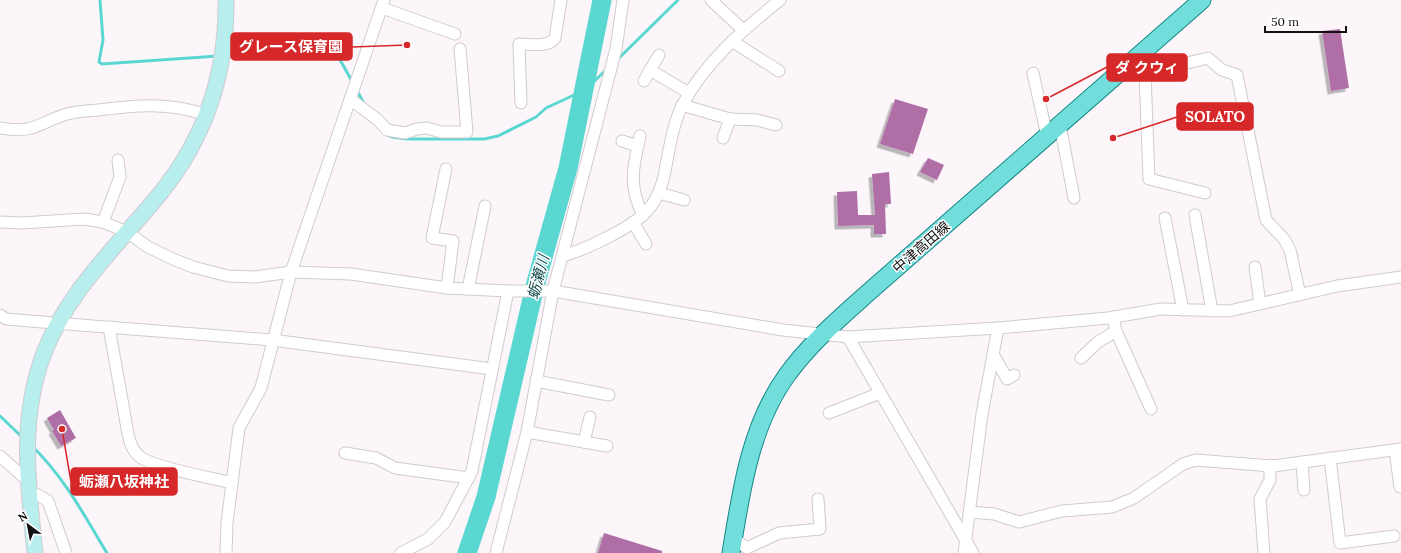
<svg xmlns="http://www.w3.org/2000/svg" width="1401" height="553" font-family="Lora,'Noto Sans JP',serif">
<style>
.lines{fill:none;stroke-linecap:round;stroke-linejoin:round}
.stream{stroke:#5bd7d2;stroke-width:3}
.river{stroke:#5bd7d2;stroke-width:19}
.building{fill:#af6ea5;filter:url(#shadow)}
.street-casing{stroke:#d0cbcf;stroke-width:13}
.secondary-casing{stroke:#d0cbcf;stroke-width:17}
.primary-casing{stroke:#138885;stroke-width:19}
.street{stroke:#fff;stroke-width:11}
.secondary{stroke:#b8eeed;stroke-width:15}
.primary{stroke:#72dedc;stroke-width:17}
.labels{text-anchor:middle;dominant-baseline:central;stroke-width:3;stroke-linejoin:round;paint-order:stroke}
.street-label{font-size:14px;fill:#121011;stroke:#fff}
.water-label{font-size:15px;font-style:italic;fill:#124a48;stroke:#fff}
.leader{fill:none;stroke:#d62828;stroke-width:1.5}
.callout-dot{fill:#d62828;stroke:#fff;stroke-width:1.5}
.callout{fill:#d62828;stroke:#d62828;stroke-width:1.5}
.callout-label{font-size:15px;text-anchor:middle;font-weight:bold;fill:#fff}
</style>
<defs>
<filter id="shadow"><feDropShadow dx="-3.5" dy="3.5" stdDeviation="0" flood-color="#0004"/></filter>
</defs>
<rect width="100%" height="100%" fill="#fcf6fb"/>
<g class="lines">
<g class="stream">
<path d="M100,0L103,40L99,62L102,64L218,56"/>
<path d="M226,56C245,55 260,49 278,46C298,43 321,50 339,58L353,83"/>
<path d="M617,60L678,0"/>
<path d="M356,89L365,105"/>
<path d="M388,135L392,137L407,139H484L498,136L536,117L546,108L585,90L607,69"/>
<path d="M0,416L22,437"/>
<path d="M32,446C64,477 84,515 107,553"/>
</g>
<path class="river" d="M467,553L486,497L535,286L568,168L602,0"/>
</g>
<g class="building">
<path d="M1340,29L1349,88L1331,91L1322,31Z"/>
<path d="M895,99L928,109L913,154L880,144Z"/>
<path d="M928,158L944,165L937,180L920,172Z"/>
<path d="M889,172L891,204H885L886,234H874V225L838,226L837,192L857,191L858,215H875L872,174Z"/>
<path d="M60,410L76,438L61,446L52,431L54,430L47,418Z"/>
<path d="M604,533L662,551V553H598Z"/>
</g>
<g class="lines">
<g class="street-casing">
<g id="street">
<path d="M711,0L743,30"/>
<path d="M382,8L455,34"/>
<path d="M732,41L779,71"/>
<path d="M1138,56L1145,73L1149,179L1205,193"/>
<path d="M650,70L659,55"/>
<path d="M1033,73L1047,136"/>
<path d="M1145,73L1208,58L1222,70L1237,75L1266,220L1284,239L1290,250L1300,295"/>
<path d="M644,81L650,70L689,93"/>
<path d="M350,99L378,120L387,130L405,133L417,129L427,128L441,132H467L460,49"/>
<path d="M521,103L519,44C530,44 548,48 555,38L561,0"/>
<path d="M682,105L730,119L723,138"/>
<path d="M730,119L757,120L776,125"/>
<path d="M1060,125L1074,198"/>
<path d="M0,128C36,134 37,123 67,114C76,111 88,111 98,110C138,105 168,102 207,115"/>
<path d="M640,136C633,167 628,186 643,215"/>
<path d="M622,141L638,146"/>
<path d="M446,169L432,238L453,241L447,288"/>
<path d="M659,193L684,200"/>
<path d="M1195,215L1212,311"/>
<path d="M1165,218L1183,310"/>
<path d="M0,222L22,223L84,219L103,222L127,232L148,247L175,260L193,267L228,276L255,277L291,272L351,274L447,288L508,291H553L783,330L848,337L998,328L1108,318L1161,309L1229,311L1337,286L1401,277"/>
<path d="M103,222L120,177L118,160"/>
<path d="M633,222L646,244"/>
<path d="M563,256C584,250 631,228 646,212C654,204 660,191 663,180C669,155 671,127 683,104C705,62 744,29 780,0"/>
<path d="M1255,267L1260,304"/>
<path d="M468,289L485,206"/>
<path d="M0,315L6,319L42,322L272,340L492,369"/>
<path d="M1113,317L1116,331L1151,409"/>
<path d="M109,327L128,434C130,442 132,450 139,456C150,467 213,478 232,483"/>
<path d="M848,337L973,553"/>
<path d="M993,354L1007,379L1014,375"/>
<path d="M1081,358L1098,342L1116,331"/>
<path d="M536,381L609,395"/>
<path d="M829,413L880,393"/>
<path d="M527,432L607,446"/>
<path d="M584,442L590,417"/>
<path d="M1395,450L1400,487"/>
<path d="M345,453L376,458L395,468L469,478"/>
<path d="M0,456L29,482"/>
<path d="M1330,458L1340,543L1394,536"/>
<path d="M1302,462L1304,490"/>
<path d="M29,495H38L48,501L66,553"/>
<path d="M970,512L994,514L1019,522L1062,511L1112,507L1134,498L1183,464L1196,460L1273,466L1401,449"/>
<path d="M733,538L747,548L779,533L820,529L818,499"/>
<path d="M226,553L227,523L239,428L261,388L291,272L384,0"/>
<path d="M401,553L428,539L445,522L472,471L508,291"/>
<path d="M496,553L527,432L553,291L616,49L623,0"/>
<path d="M964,553L982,414L998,328"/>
<path d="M1264,553L1260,499L1270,480V465"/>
</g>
</g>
<g class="secondary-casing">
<path id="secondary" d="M35,553C28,486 19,418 44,353C68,291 117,246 159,195C205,139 227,73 226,0"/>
</g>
<g class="primary-casing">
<path id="primary" d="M731,553C741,492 750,426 787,375C810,343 841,317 870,291L1202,0"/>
</g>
<use href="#street" class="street"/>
<use href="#secondary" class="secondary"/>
<use href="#primary" class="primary"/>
</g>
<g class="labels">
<g class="street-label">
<text transform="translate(921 247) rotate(-41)">中津高田線</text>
</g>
<g class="water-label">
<text transform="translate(538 277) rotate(-75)">蛎瀬川</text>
</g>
</g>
<path class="leader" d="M407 45L352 47M1046 99L1107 67M1113 138L1177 117M62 429L71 482"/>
<g class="callout-dot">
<circle cx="407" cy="45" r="4"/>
<circle cx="1046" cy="99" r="4"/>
<circle cx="1113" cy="138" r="4"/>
<circle cx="62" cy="429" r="4"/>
</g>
<g class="callout">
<rect x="231" y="33" width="121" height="27" rx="4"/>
<rect x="1107" y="54" width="80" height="27" rx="4"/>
<rect x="1177" y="103" width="76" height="27" rx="4"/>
<rect x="71" y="468" width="106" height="27" rx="4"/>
</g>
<g class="callout-label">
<text x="291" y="52">グレース保育園</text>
<text x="1147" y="73">ダ クウィ</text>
<text x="1215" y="122">SOLATO</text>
<text x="124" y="487">蛎瀬八坂神社</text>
</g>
<g transform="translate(28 525) rotate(328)" stroke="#ffffff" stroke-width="3" paint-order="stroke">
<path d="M0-3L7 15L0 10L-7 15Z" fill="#121011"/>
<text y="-6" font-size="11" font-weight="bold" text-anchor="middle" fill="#121011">N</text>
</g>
<path d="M1265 26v6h81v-6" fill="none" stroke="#121011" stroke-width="2"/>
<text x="1271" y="26" font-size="12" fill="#121011" stroke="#ffffff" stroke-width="3" paint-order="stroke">50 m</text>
</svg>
